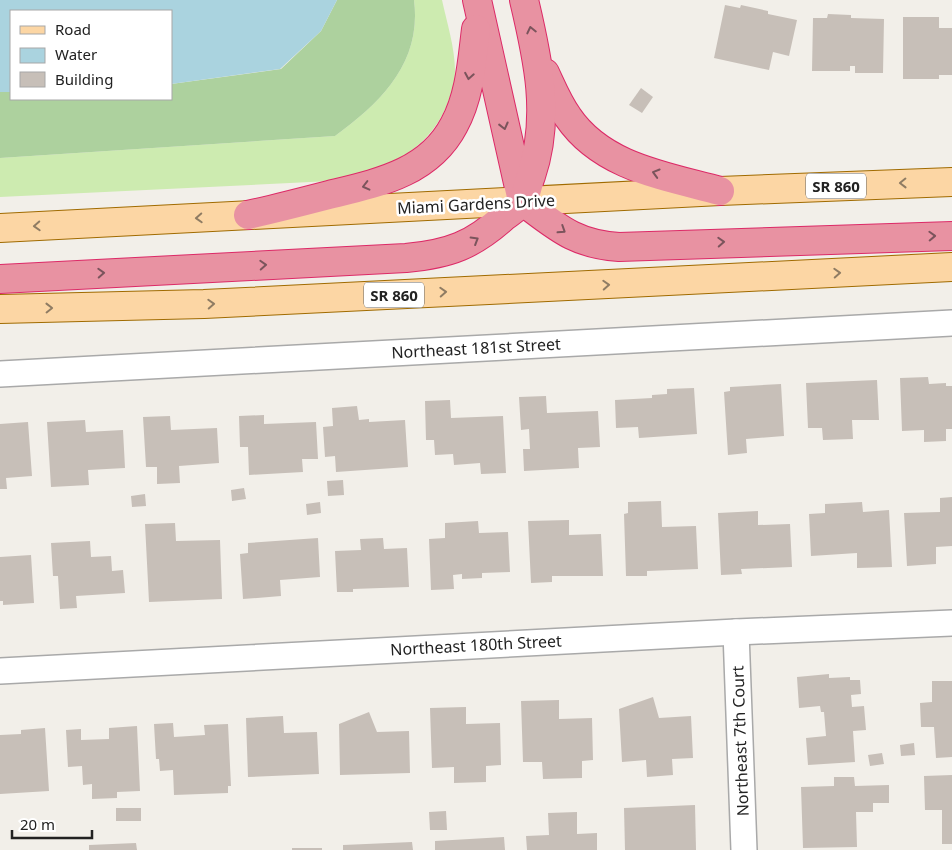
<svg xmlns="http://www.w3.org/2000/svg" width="952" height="850" font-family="'Noto Sans',sans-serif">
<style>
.grass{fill:#cdebb0}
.forest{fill:#add19e}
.water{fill:#aad3df}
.building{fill:#c7bfb8}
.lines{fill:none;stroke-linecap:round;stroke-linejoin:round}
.minor-casing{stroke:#a9a9a9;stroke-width:28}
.primary-casing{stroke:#a06b00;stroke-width:30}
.motorway-casing{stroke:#dc2a67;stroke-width:30}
.minor{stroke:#fff;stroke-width:25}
.primary{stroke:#fcd6a4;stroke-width:28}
.motorway{stroke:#e892a2;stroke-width:28}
.oneway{stroke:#7b545c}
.oneway2{stroke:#8f7c63}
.labels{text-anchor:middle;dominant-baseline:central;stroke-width:5;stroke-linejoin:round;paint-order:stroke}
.shield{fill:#fff;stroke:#646464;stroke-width:1}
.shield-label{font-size:15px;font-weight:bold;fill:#222}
.street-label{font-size:16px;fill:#222;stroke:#fff}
</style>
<rect width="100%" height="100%" fill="#f2efe9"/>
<path class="grass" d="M414,0H442C447,23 455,48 455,71C455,83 451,94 447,105C425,156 382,170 331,181L0,197V158L335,136C382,102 422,62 414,0Z"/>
<path class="forest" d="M337,0H414C422,62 382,102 335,136L0,158V92H11V99H171V84L281,69L321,31Z"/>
<path class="water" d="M0,0H337L321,31L280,69L171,84V11H11V92H0Z"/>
<g class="building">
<path d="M725,5L740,8L741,5L768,11V14L797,20L789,56L773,52L769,70L714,58Z"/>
<path d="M828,14L851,15V18L884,19L883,73H855V66H850V71H812L813,18H827Z"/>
<path d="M903,17H939V28H952V75H939V79H903Z"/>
<path d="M641,88L653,97L642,113L629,105Z"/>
<path d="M928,377L929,384L946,383V386H952V429H946V441L924,442V430L902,431L900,378Z"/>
<path d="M877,380L879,420H852L853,439L823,440L822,428H808L806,383Z"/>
<path d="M781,384L784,436L746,439L747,453L728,455L724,392L730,391V387Z"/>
<path d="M694,388L697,434L639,438L638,427L616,428L615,400L652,398V395L667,394V389Z"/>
<path d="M546,396L547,413L598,411L600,447L578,448L579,468L524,471L523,449H530L529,429L521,430L519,397Z"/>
<path d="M450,400L451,418L503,416L506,473L481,474L480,463L454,465L453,454L435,455L434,440H426L425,401Z"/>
<path d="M357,406L359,420L369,419V422L405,420L408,467L336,472L335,456L325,457L323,427L333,426L332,408Z"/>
<path d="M264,415V424L316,422L318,459H302L303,472L249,475L248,447H240L239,416Z"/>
<path d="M170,416L171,430L217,428L219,463L179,466L180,483L157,484V467H146L143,417Z"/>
<path d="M85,420L86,432L123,430L125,468L88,470L89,485L51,487L47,422Z"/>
<path d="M28,422L32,476L6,478L7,489H0V424Z"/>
<path d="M343,480L344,495L328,496L327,481Z"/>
<path d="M244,488L246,499L232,501L231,490Z"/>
<path d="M145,494L146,506L132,507L131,496Z"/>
<path d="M952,497V546L936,547V564L907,566L904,513L940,512V498Z"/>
<path d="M661,501L662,527L696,526L698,569L647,571V576H626L624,514L628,513V502Z"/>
<path d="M320,502L321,513L307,515L306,504Z"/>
<path d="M862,502L863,512L889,510L892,567L857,568V553L811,556L809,514L825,513V504Z"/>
<path d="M758,511V525L790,524L792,567L741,569L742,574L721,575L718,513Z"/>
<path d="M569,520V535L601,534L603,576H552V582L531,583L528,521Z"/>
<path d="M478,521L479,533L508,532L510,572L482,573V578L462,579V574L453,575L454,589L431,590L429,539L445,538V523Z"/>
<path d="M175,523L176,541L220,540L222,599L149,602L145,524Z"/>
<path d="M318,538L320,577L280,580L281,596L243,599L240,554L248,553V543Z"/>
<path d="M383,538L384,549L407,548L409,587L353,589V592H337L335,551L361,550L360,539Z"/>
<path d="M90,541L91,557L111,556L112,571L123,570L125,593L76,596L77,608L60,609L58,576H53L51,543Z"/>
<path d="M31,555L34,603L3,605V601H0V557Z"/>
<path d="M829,674V678L850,677V680H860L861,694L851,695L852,707L864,706L866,730L853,731L855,762L808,765L806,738L826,736L824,712H821L820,706L799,708L797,677Z"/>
<path d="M932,681H952V757L936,758L934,727H921L920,703L932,702Z"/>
<path d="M653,697L659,718L691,716L693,758L672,759L673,775L647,777L646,760L622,762L619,709Z"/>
<path d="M559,700V719L592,718L593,760L582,761V778L543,779L542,762H523L521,701Z"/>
<path d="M466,707V724L500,723L501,765L486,766V782L454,783V767L432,768L430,708Z"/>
<path d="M369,712L377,732L409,731L410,773L340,775L339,724Z"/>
<path d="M283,716L284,733L317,732L319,774L248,777L246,718Z"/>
<path d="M173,723L174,737L205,735L204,725L228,724L231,786H228V793L174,795L173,770L160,771L159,759H156L154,724Z"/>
<path d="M137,726L140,791L117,792V798L92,799V784L83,785L82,766L68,767L66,730L81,729V740L109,739V728Z"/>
<path d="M45,728L49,791L0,794V735L21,734V730Z"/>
<path d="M914,743L915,755L901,756L900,745Z"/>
<path d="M882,753L884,764L870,766L868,755Z"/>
<path d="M952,775V844H942V810H925L924,776Z"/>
<path d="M834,777H854L855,786L889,785V803H873V812H856L857,847L803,848L801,787L834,786Z"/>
<path d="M695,805L696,850H625L624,808Z"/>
<rect x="116" y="808" width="25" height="13"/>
<path d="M446,811L447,830H430L429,812Z"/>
<path d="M577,812V834L597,833V850H527L526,836L549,835L548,813Z"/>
<path d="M504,837L505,850H435V841Z"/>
<path d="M412,842L413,850H343V845Z"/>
<path d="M136,843L137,850H89V845Z"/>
<rect x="292" y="848" width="30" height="2"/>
</g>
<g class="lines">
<g class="minor-casing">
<g id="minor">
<path d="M0,374L952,323"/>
<path d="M736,632L744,850"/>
<path d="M0,671L736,632L952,623"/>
</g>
</g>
<g class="primary-casing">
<g id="primary">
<path d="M0,228L720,191L952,182"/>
<path d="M0,309L204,304L952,267"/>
</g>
</g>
<g class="motorway-casing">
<g id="motorway">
<path d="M477,0L522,201C557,227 574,244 619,247L952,236"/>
<path d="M545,73C552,88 558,103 568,117C602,167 665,176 720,191"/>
<path d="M248,215C275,209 302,202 329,195C378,183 429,173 454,125C470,96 472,61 476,29"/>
<path d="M0,279L406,258C450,254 473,245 505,216C510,212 519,207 522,201C527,195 528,183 531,176C551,117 538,59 524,0"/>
</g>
</g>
<use href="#minor" class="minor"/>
<use href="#primary" class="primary"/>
<use href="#motorway" class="motorway"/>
</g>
<defs><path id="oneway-chevron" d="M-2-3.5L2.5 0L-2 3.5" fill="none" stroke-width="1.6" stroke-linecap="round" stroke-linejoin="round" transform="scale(1.25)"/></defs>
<g class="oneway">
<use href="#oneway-chevron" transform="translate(531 30) rotate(-103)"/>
<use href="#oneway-chevron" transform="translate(469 76) rotate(100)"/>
<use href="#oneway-chevron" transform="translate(504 126) rotate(76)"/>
<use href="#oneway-chevron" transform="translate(656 173) rotate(-164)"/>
<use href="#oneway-chevron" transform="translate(366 186) rotate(166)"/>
<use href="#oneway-chevron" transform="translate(562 230) rotate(33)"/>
<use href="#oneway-chevron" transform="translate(932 236) rotate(-2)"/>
<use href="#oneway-chevron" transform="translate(475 240) rotate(-31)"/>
<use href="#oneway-chevron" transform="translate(721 242) rotate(-3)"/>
<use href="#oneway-chevron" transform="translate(263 265) rotate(-3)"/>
<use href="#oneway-chevron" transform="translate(101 273) rotate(-3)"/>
</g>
<g class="oneway2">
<use href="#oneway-chevron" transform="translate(903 183) rotate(179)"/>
<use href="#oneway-chevron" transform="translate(199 218) rotate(177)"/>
<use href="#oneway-chevron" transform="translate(37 226) rotate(177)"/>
<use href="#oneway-chevron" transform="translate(837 273) rotate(-3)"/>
<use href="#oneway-chevron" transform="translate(606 285) rotate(-3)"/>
<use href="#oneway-chevron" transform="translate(443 292) rotate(-3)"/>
<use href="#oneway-chevron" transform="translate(211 304) rotate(-3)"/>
<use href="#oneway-chevron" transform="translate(49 308) rotate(-1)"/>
</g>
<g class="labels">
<g class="shield">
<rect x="806" y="173.5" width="60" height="25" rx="4"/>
<rect x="364" y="282.5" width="60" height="25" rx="4"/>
</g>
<g class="shield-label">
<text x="836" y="186">SR 860</text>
<text x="394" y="295">SR 860</text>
</g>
<g class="street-label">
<text transform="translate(476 204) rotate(-3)">Miami Gardens Drive</text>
<text transform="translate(476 348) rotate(-3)">Northeast 181st Street</text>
<text transform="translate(476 645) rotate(-3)">Northeast 180th Street</text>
<text transform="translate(740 741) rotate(-92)">Northeast 7th Court</text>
</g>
</g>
<rect x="10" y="10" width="162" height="90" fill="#ffffff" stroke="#a7a7a7"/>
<rect x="20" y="26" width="25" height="8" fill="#fcd6a4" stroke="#a7a7a7"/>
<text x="55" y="35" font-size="15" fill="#222222">Road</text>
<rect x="20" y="48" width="25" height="15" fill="#aad3df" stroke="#a7a7a7"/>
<text x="55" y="60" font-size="15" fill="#222222">Water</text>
<rect x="20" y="72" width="25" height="15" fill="#c7bfb8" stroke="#a7a7a7"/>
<text x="55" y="85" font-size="15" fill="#222222">Building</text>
<path d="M12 830v8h80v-8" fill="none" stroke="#222222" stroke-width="2.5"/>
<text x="20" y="830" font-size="15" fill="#222222" stroke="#ffffff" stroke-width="4" paint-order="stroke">20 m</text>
</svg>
